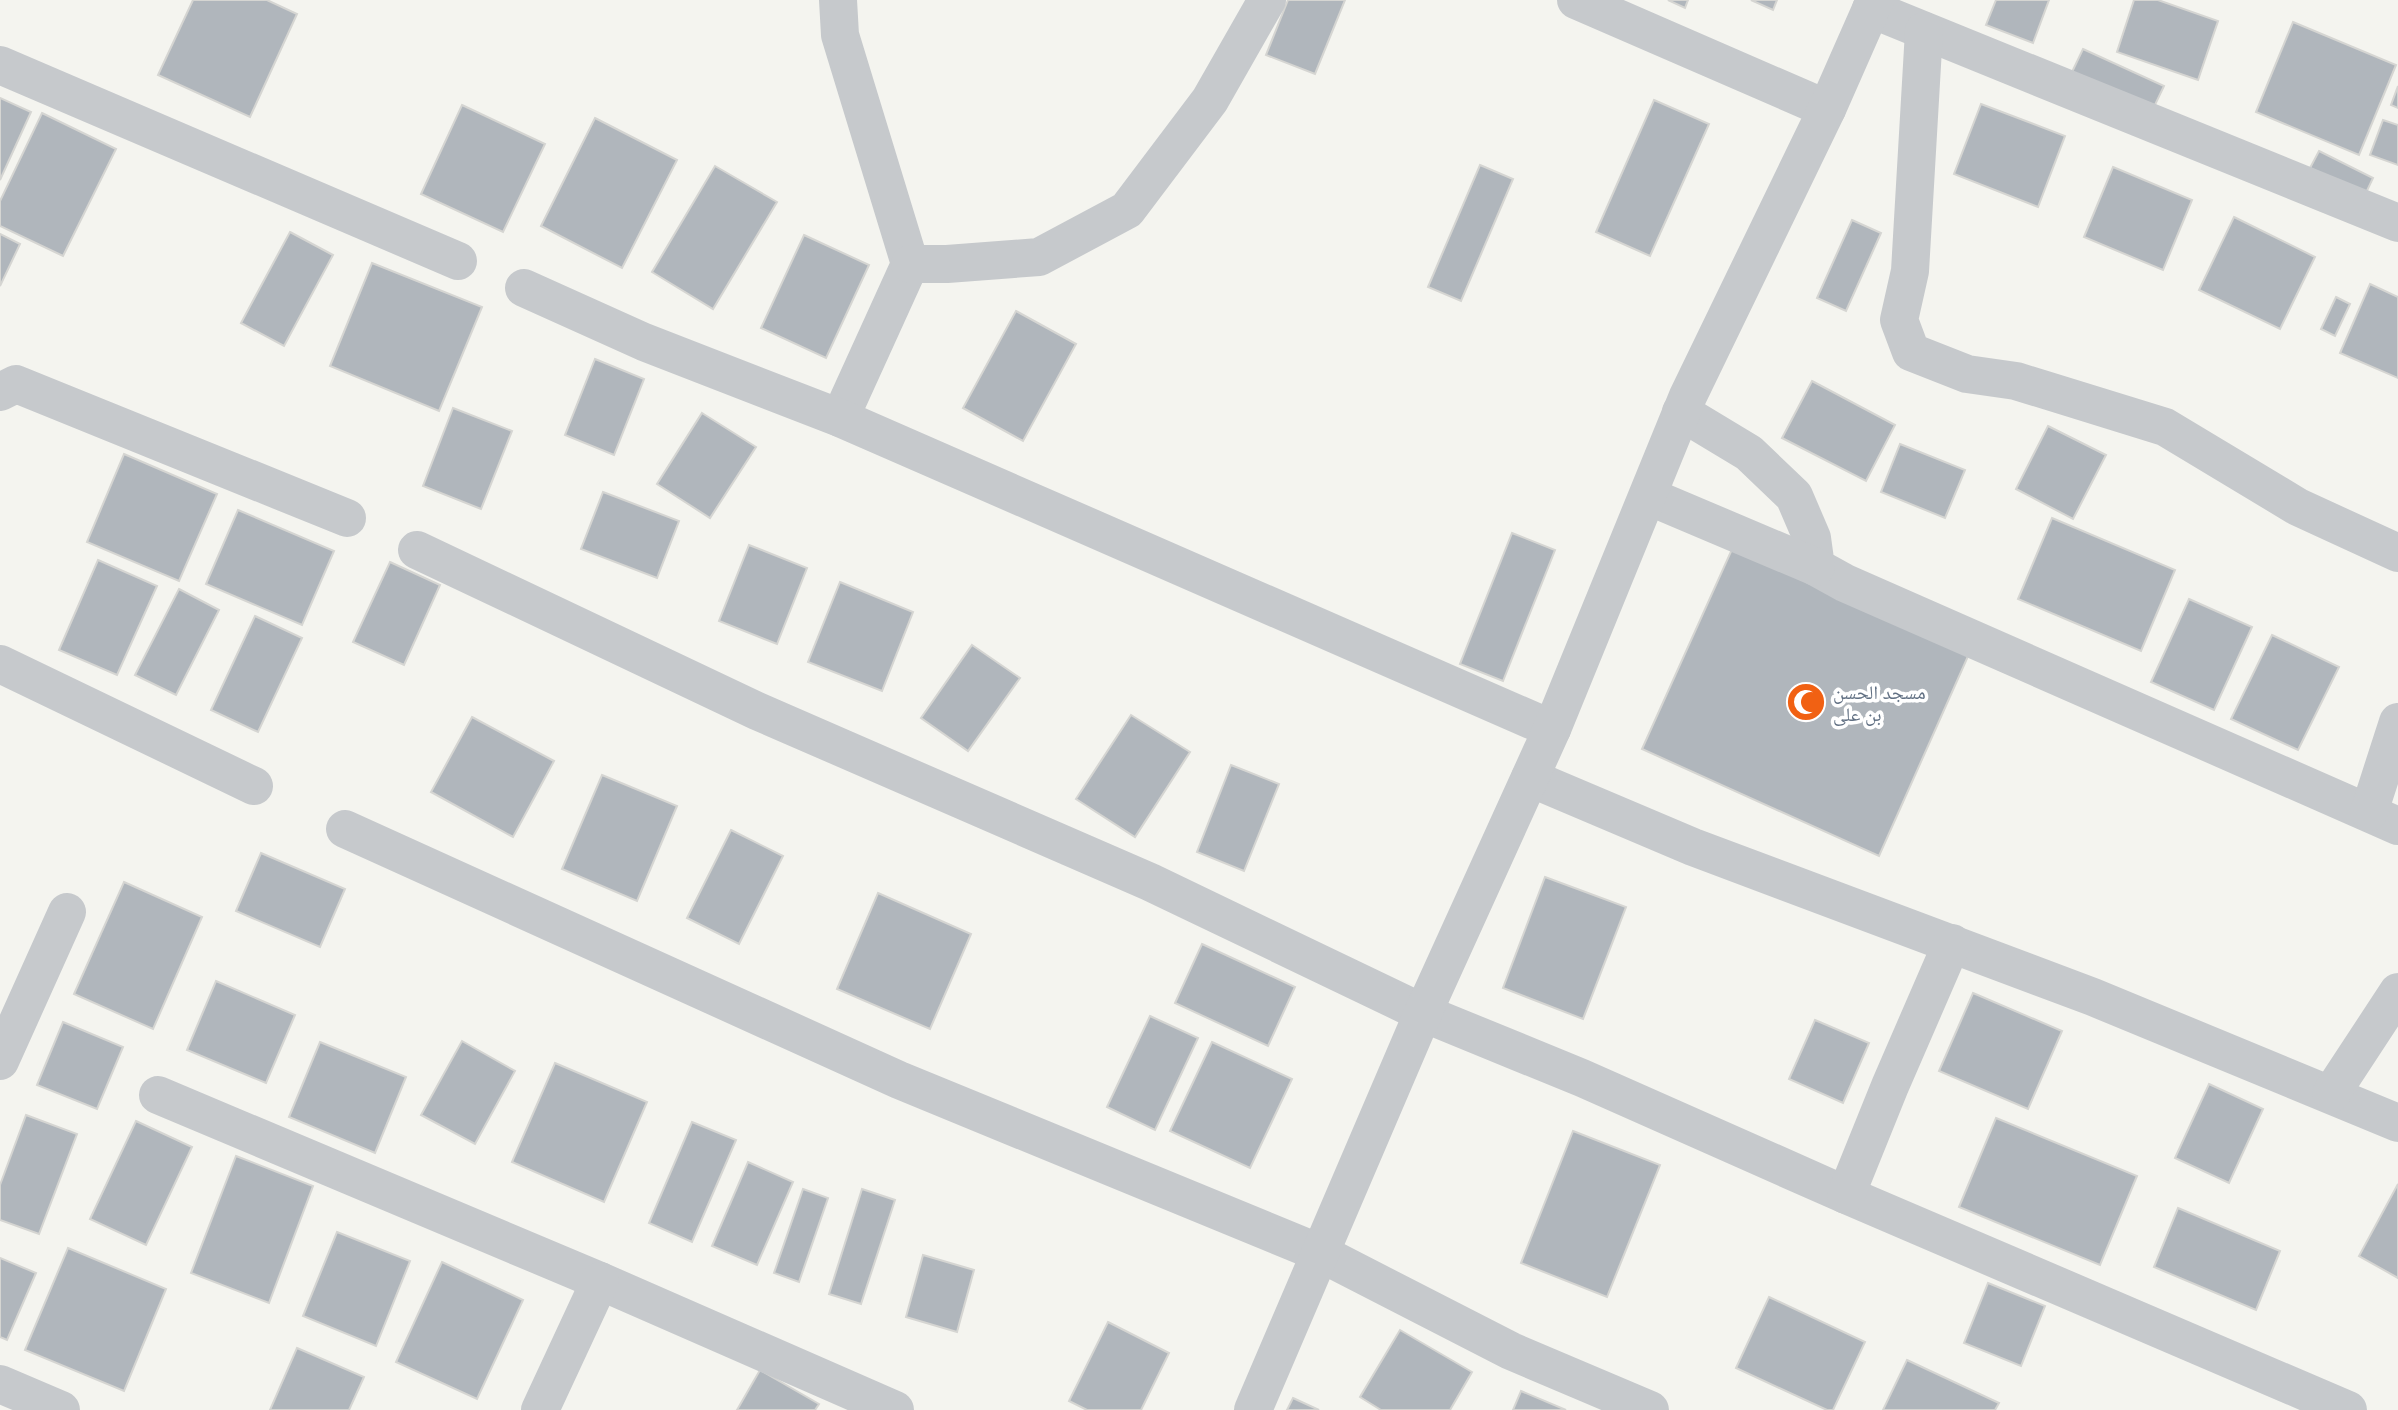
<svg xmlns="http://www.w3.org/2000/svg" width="2398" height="1410" font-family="'Golos Text','Noto Naskh Arabic',sans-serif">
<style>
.building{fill:#b0b6bc;stroke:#d5d5d2;stroke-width:2}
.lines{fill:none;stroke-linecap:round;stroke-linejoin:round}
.minor{stroke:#c6c9cc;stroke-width:38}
.labels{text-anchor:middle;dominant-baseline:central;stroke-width:7;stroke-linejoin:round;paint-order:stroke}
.poi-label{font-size:19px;fill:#617083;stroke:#fff;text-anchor:start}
</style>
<rect width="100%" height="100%" fill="#f4f4ef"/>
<g class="building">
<path d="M193,0H267L297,14L250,117L158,75Z"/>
<path d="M1288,0H1345L1315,74L1266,55Z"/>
<path d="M1668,0H1688L1685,8Z"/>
<path d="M1751,0H1777L1773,10Z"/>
<path d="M1996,0H2049L2033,43L1986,25Z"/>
<path d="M2134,0H2158L2218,21L2198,80L2117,52Z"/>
<path d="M2293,22L2396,65L2359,155L2256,112Z"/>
<path d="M2083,49L2164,86L2153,109L2072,72Z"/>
<path d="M2398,86V108L2391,105Z"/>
<path d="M0,98L31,112L0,180Z"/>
<path d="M1654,100L1709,124L1650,256L1596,232Z"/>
<path d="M1981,104L2065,136L2038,207L1954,174Z"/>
<path d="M462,105L545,144L503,232L421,194Z"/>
<path d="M42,113L116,149L63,256L0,226V201Z"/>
<path d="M595,118L677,160L622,268L541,226Z"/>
<path d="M2383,120L2398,125V165L2370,155Z"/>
<path d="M2319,151L2373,178L2365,195L2310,168Z"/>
<path d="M1480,165L1513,179L1461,301L1428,287Z"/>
<path d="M715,166L777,202L713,309L652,272Z"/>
<path d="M2113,167L2192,200L2163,270L2084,237Z"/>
<path d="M2234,217L2315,257L2280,329L2199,290Z"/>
<path d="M1852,220L1881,233L1846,311L1817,298Z"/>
<path d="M290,232L333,255L284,346L241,323Z"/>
<path d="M0,234L20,244L0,286Z"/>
<path d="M804,235L869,265L826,358L761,328Z"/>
<path d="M372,263L482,307L439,411L330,366Z"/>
<path d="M2370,284L2398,297V378L2340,353Z"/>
<path d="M2336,297L2350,304L2335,336L2321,329Z"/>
<path d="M1016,311L1076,344L1023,441L963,408Z"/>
<path d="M595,359L644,379L614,455L565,435Z"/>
<path d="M1812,381L1895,425L1866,481L1782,438Z"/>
<path d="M453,408L512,431L481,509L423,486Z"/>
<path d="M702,413L756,447L710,518L657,484Z"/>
<path d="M2048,426L2106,455L2073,519L2016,489Z"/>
<path d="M1900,444L1965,470L1945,518L1881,492Z"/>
<path d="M124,454L217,494L179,581L87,542Z"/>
<path d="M603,492L679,521L657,578L581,549Z"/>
<path d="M238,510L334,551L302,625L206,584Z"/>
<path d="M2052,518L2175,570L2141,651L2018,599Z"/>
<path d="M1512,533L1555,550L1503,681L1460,664Z"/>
<path d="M749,545L807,568L777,644L719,621Z"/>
<path d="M1733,547L1969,654L1879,856L1642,749Z"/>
<path d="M98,560L157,586L117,675L59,650Z"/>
<path d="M390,562L440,585L404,665L353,642Z"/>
<path d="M840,582L913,612L882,691L808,662Z"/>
<path d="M179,589L219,610L176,695L135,675Z"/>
<path d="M2189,599L2252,627L2214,710L2151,682Z"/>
<path d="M255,616L302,638L258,732L211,710Z"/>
<path d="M2272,635L2339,667L2298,750L2231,719Z"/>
<path d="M972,645L1020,678L968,751L921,718Z"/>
<path d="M1131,715L1190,752L1135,837L1076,799Z"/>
<path d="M472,717L554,761L513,837L431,792Z"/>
<path d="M1231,765L1279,784L1244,871L1197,852Z"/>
<path d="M602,775L677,806L637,901L562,869Z"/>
<path d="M731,830L783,856L739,944L687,918Z"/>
<path d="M261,853L345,889L320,947L236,911Z"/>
<path d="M1545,877L1626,907L1583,1019L1503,988Z"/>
<path d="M124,882L202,917L153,1029L74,994Z"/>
<path d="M878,893L971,934L930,1029L837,989Z"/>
<path d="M1202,944L1295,987L1268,1046L1175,1003Z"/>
<path d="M216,981L295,1015L266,1083L187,1050Z"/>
<path d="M1973,993L2062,1031L2028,1109L1939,1071Z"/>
<path d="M1150,1016L1198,1038L1155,1130L1107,1107Z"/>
<path d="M1815,1020L1869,1043L1843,1103L1789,1079Z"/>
<path d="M63,1022L123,1047L97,1109L37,1085Z"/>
<path d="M462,1041L515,1071L475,1144L421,1115Z"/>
<path d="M320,1042L406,1077L375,1153L289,1117Z"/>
<path d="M1212,1042L1292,1079L1250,1168L1170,1131Z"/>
<path d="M555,1063L647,1102L604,1202L512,1162Z"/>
<path d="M2209,1084L2263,1109L2229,1183L2175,1158Z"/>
<path d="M26,1115L77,1134L39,1234L0,1220V1185Z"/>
<path d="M1996,1118L2137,1176L2100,1265L1959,1207Z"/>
<path d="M136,1121L192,1147L146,1245L90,1219Z"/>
<path d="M692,1122L736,1140L692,1242L649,1223Z"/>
<path d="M1573,1131L1660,1165L1607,1297L1521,1263Z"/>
<path d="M236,1156L313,1186L269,1303L191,1273Z"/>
<path d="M748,1162L793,1182L757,1265L712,1246Z"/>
<path d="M2398,1184V1278L2359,1256Z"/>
<path d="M803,1189L828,1198L799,1282L774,1273Z"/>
<path d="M862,1189L895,1200L861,1304L829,1294Z"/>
<path d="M2178,1208L2280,1251L2256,1310L2154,1267Z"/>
<path d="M337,1232L410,1261L376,1346L303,1316Z"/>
<path d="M68,1248L166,1289L124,1391L25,1350Z"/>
<path d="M923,1255L974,1270L957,1332L906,1317Z"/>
<path d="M0,1258L36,1273L7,1340L0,1337Z"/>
<path d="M442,1262L523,1300L477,1399L396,1362Z"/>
<path d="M1988,1283L2045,1306L2021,1366L1964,1343Z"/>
<path d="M1769,1297L1865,1342L1833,1410H1827L1736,1368Z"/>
<path d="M1108,1322L1169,1353L1141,1410H1087L1069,1401Z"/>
<path d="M1400,1330L1472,1372L1450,1410H1381L1360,1397Z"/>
<path d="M297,1348L364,1377L349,1410H270Z"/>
<path d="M1907,1360L1999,1403L1995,1410H1883Z"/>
<path d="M760,1370L819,1404L815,1410H737Z"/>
<path d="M1521,1391L1566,1410H1513Z"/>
<path d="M1293,1398L1319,1410H1287Z"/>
</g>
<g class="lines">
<g class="minor">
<path d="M838,0L840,35L910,264L840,418"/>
<path d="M1576,0L1827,109"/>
<path d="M1871,9L2398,223"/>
<path d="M1924,31L1910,271L1899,320L1911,352L1967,374L2016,381L2165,427L2298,507L2398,553"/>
<path d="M0,65L458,261"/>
<path d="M910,264H947L1039,257L1127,210L1210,100L1267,0"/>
<path d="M524,288L644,342L840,418L1552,729"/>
<path d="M0,392L16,384L347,518"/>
<path d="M1681,412L1749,453L1794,496L1812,538L1816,567L1845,583L2398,826"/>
<path d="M1648,496L1816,567"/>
<path d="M417,550L757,711L1150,882L1423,1013L1582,1078L1846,1195L2348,1410"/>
<path d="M0,664L254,786"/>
<path d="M1530,778L1693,847L2093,997L2398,1123"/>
<path d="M2369,812L2398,722"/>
<path d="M345,829L899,1080L1320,1253L1511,1351L1650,1410"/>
<path d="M0,1061L67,912"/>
<path d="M2331,1094L2398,992"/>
<path d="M158,1095L600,1281L895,1410"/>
<path d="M1846,1195L1890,1086L1952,943"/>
<path d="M0,1384L61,1410"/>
<path d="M540,1410L600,1281"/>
<path d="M1253,1410L1423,1013L1552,729L1688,396L1827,109L1875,0"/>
</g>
</g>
<defs>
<g id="mosque-disc" transform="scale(2.0125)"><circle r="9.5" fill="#f16113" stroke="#fff"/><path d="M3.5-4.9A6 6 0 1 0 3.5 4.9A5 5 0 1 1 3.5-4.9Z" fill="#fff"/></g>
</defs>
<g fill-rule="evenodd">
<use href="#mosque-disc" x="1806" y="702"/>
</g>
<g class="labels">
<g class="poi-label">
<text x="1833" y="691">مسجد الحسن<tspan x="1833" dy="22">بن على</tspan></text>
</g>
</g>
</svg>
